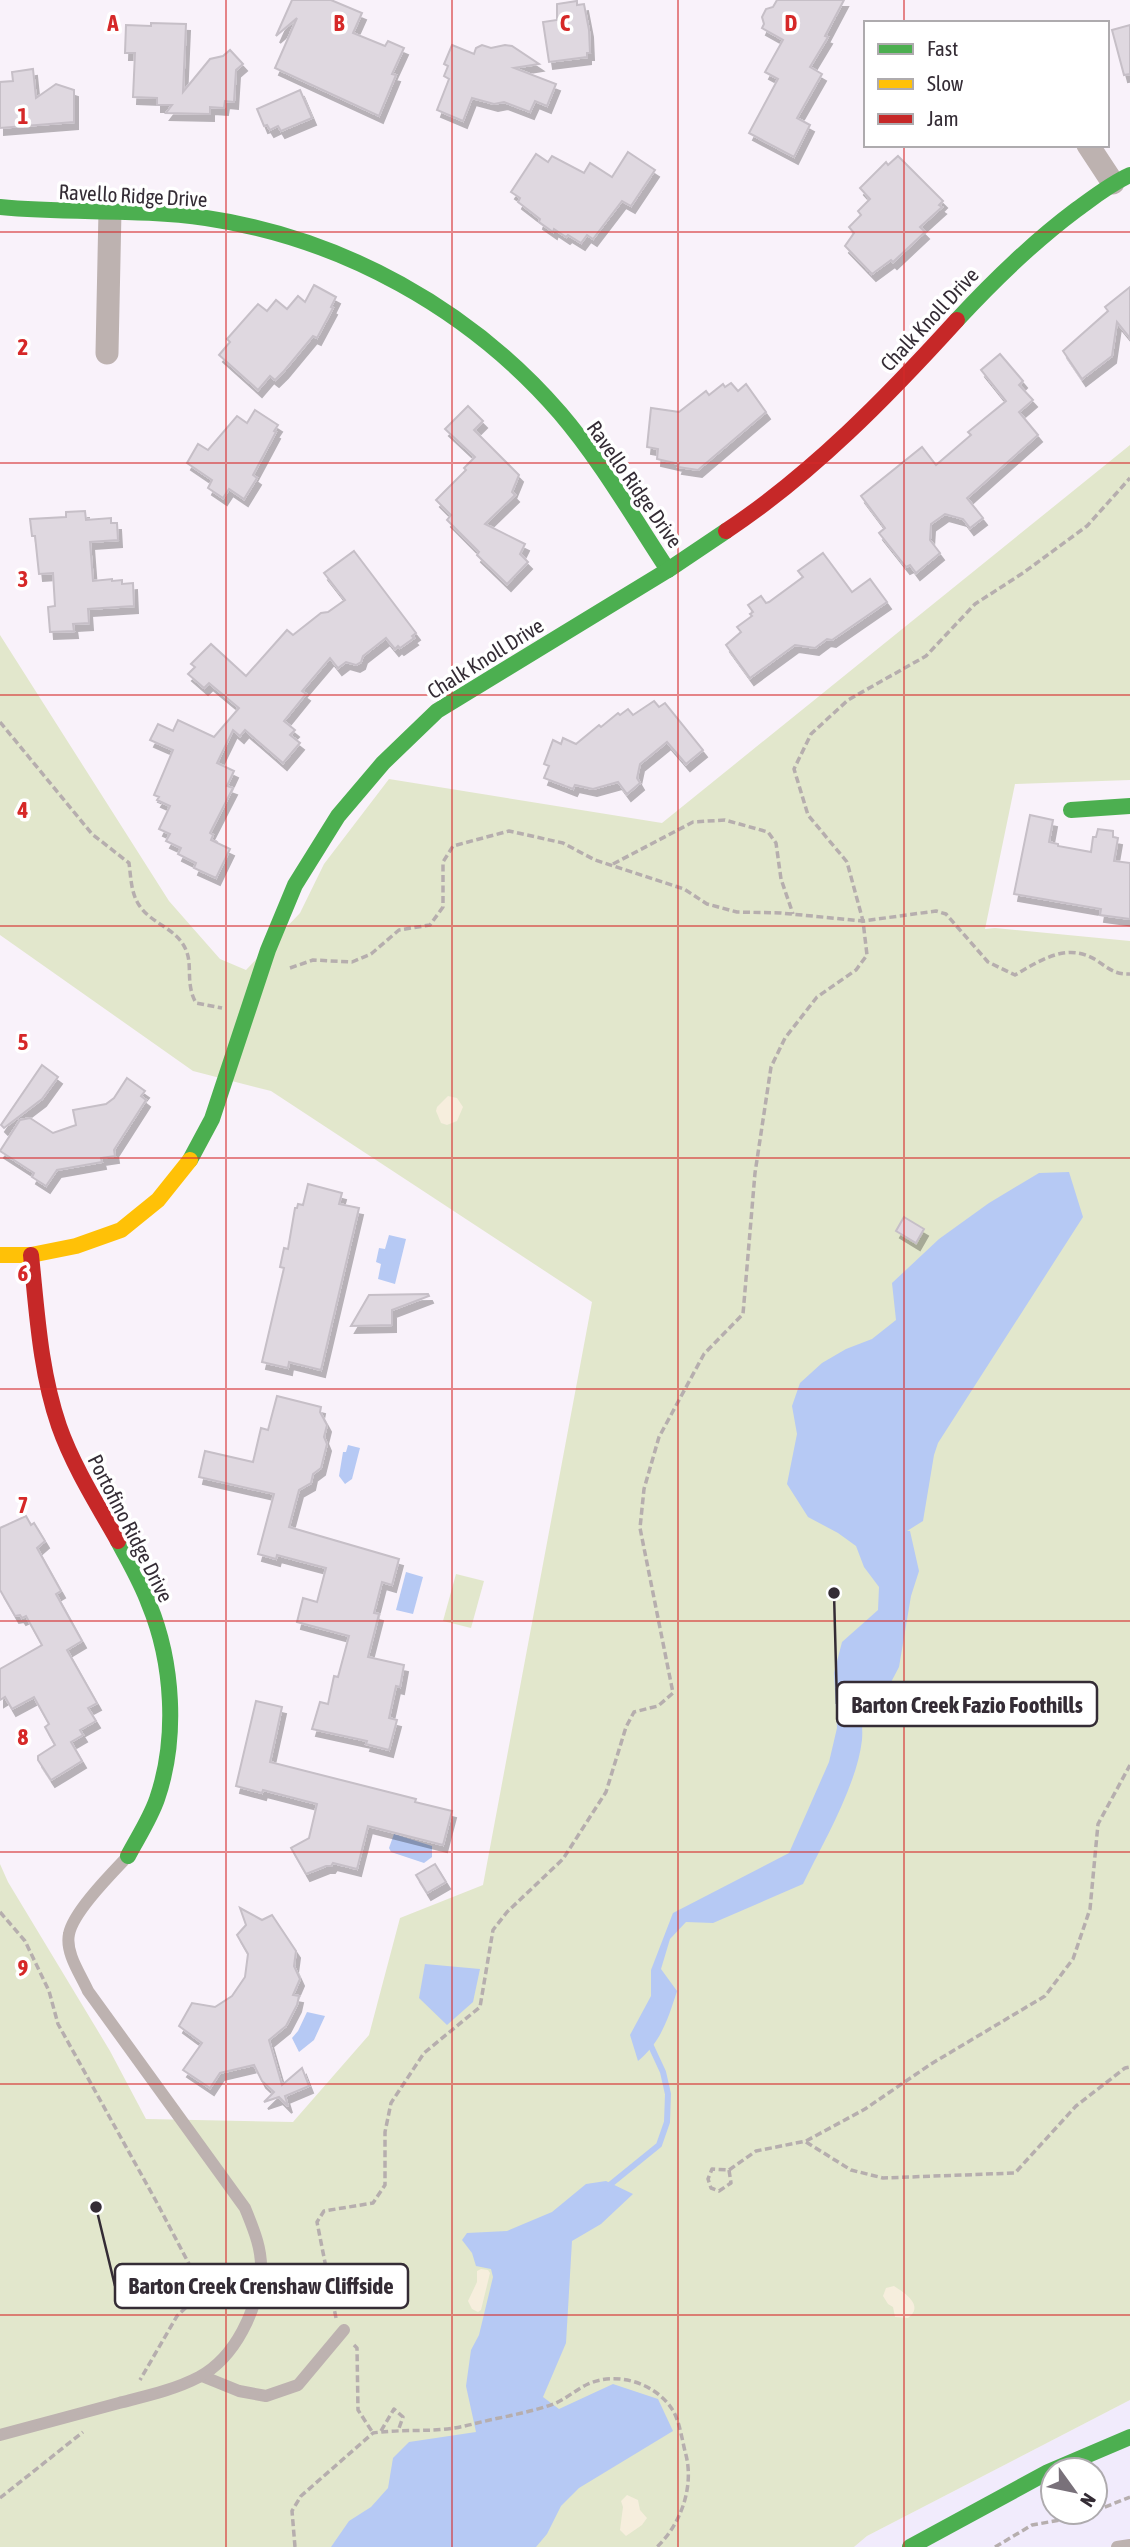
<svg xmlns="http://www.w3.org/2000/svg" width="1130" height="2547" font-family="'Asap Condensed',sans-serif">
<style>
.commercial{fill:#f1ebfc;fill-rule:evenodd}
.green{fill:#e2e7cc}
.sand{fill:#f6eedd}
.water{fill:#b6c9f4}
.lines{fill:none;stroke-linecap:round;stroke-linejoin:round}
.stream{stroke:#b6c9f4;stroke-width:6}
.building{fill:#dfd8e0;stroke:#c6bfc7;stroke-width:2;filter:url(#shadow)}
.path{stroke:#b6aeae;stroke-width:3.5;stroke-dasharray:7 3.5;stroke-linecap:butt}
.lane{stroke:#bdb2b0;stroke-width:12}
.street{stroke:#bdb2b0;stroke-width:23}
.fast{stroke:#4caf50;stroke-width:16}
.slow{stroke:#ffc107;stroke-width:16}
.jam{stroke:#c62828;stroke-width:16}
.grid{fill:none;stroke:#d62828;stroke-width:2;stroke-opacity:0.55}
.labels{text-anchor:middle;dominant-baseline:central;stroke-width:7;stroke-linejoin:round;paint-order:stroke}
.street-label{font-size:21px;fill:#342c35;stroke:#fff}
.grid-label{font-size:23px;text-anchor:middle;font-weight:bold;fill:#d62828;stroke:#fff;stroke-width:7;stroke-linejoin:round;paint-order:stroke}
.leader{fill:none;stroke:#342c35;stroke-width:2.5}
.callout-dot{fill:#342c35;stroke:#fff;stroke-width:2.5}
.callout{fill:#fff;stroke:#342c35;stroke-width:2.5}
.callout-label{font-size:23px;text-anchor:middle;font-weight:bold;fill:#342c35}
</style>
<defs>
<filter id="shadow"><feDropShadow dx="4" dy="7" stdDeviation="0" flood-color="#0004"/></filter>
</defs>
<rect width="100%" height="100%" fill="#f9f2fa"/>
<path class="commercial" d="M1130,2400V2547H854L867,2536ZM1053,2470H1095V2512H1053Z"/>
<g class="green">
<path d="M1130,445V780L1015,784L985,929L995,928L1130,941V2400L867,2536L854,2547H0V1864L8,1882L110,2051L146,2119L293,2122L369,2035L400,1918L483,1885L592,1302L271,1091L193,1071L0,935V635L169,901L220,959L246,970L300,913L324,864L389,779L662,823Z"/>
<path d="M456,1574L484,1581L471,1628L443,1621Z"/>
</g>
<g class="sand">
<path d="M448,1096L457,1098L463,1107L457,1121L447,1125L441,1123L436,1111L437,1107Z"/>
<path d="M481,2269L488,2270L490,2273L481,2310L478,2312L472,2309L468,2301L477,2282V2271Z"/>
<path d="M894,2286C905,2293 925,2306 908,2318L895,2317L893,2307L888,2304L883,2296L886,2288Z"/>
<path d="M627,2495L638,2500L640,2510L647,2518L642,2525L626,2536L620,2530L623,2507L621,2501Z"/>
</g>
<g class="water">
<path d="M1069,1172L1083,1217L938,1443L934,1455L923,1521L907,1531H910L919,1571L911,1596L899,1667L888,1688L861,1702C861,1714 863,1728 862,1740C857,1785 823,1843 803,1884L713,1923L686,1922L670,1939L661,1969L677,1991C668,2019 661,2042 638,2061L630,2035L651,1996V1970L673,1913L789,1853L829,1762L837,1728L834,1673L842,1642L878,1610L879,1587L864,1567L856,1546L838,1533L808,1517L787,1484L797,1434L792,1406L800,1383L822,1363L846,1349L872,1339L896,1320L892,1283L939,1239L989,1203L1039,1173Z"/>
<path d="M389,1235L406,1239L395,1284L378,1279L381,1264L376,1262L379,1248L385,1249Z"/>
<path d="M348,1445L360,1448L352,1479L345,1484L339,1476L343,1452H346Z"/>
<path d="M406,1572L423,1577L413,1614L396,1610Z"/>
<path d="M394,1834L432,1846V1857L424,1863L391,1852L389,1848Z"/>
<path d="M425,1964L480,1969L473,2002L447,2025L419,1998Z"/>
<path d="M307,2012L325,2016L314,2040L299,2052L292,2038L298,2031Z"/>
<path d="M606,2181L633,2194L601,2224L572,2241L566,2343L543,2397L559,2409L613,2384L658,2399L673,2431L579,2488L561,2506L547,2534L536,2547H331L349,2521L371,2507L388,2488L393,2458L409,2442L476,2432L466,2386L471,2350L479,2335L493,2277L491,2269L476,2266L472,2253L462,2240L467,2233L507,2231L552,2212L586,2184Z"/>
</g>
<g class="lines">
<path class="stream" d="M606,2188L659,2145L667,2122L668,2094L663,2072L650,2044"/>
</g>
<g class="building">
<path d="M292,0H331L362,13L353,33L385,46L388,41L404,48L392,74L396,75L379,116L275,68L297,18L276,36Z"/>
<path d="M777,0H844L825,36L828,37L810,67L822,74L797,118L810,125L794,157L749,133L778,79L765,72L783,40L762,28L764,24L762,17L766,9L773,7Z"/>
<path d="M577,1V5L584,4L589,30L590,53H587V57L549,62L543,22L557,20V4Z"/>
<path d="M151,23L186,24L183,92L210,59L223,56L230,50L243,64L236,70L234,102L225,101L224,108L210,107V114L166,113L172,105H157V98L133,97L135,53H125L126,25L151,26Z"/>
<path d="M1130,25V74L1124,75L1112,30Z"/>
<path d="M452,45L474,54L476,48L482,45L491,48L505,45L512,46L539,64L514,68L556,84L547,106L535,101L530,112L504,102L494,104L472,98L463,121L437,110L449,79L444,76L448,66L444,64Z"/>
<path d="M33,69L36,98L56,84L74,90V122L0,128V82L13,81L12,72Z"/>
<path d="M300,90L312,118L281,131L278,126L270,130L267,125L264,126L257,109Z"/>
<path d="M628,152L655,170L631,206L622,201L593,239L587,235L581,243L568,235L566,237L554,229L553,232L539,222L540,219L518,202L520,198L511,192L536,154L548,162L552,156L584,173L590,163L612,177Z"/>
<path d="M898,156L943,201L939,205L942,207L920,227L925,232L893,262L891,260L872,274L845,246L854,233L849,227L861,215L858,211L870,199L860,188L886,162L888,165Z"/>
<path d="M314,285L336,297L331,307L333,308L317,338L313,336L284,371L275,380L270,376L258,390L219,355L230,342L227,339L258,304L267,311L276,300L287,309L298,296L305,302Z"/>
<path d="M1130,287V338L1117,322L1112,356L1082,379L1063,351L1108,311L1105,307Z"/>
<path d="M1000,354L1023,381L1019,385L1033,400L1019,412L1038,435L967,498L983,518L970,528L963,519L945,514L931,524L930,540L940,553L916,573L910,565L906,567L879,533L885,528L861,496L922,447L936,465L971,435L968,432L1006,401L981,370Z"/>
<path d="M731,383L738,391L746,384L766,412L698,470L678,467L679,464L657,459L658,449L647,447L651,408L679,412L706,391L709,395L723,384L725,387Z"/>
<path d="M468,406L483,421L474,430L519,475L512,492L515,495L485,524L525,544L520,554L528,562L507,584L477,555L479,552L447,520L451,515L436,500L466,470L464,468L475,457L445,429Z"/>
<path d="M255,410L278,425L274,431L276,432L253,475L257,478L244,499L229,489L223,498L208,488L212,480L187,463L198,444L208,450L237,416L247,423Z"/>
<path d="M85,511L86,520L111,518V523H117L118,540L90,542L93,581L112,579V581L122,580V584L133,583L134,606L88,609L89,623L73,624L74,631L50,632L48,607L55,606L53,573L39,574L35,536H32L30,519L66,517V512Z"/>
<path d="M354,551L416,633L412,636L414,638L400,648L398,646L395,649L386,638L363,656L361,662L356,665L346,662L338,668L330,658L302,691L306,694L284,721L295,730L290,735L300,743L283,763L245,730L240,736L233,730L217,763L234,771L227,786L233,788L210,833L213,835L211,840L230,849L216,878L194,868L196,863L178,854L181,848L166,841L170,834L159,829L170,806L157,800L159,797L154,795L173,750L150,740L158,724L173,731L178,720L214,737L239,708L209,683L204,688L188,674L195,667L191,664L211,644L246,676L287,630L293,635L321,613L328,612L345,600L324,573Z"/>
<path d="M823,553L852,592L870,579L887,602L832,640L827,639L815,648L795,645L750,678L726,645L741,632L737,627L752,616L750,614L753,612L748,605L761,596L766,603L769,602L803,577L798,571Z"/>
<path d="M654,701L659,707L665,703L703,750L686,764L667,742L640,764L637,778L640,783L627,794L618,782L593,789L575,785L573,789L544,778L549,766L544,764L553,740L561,744L563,738L576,744L599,725L601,727L618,713L620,715L628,709L633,715Z"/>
<path d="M1030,815L1053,820L1049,842L1058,844V846L1091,852L1093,837H1096L1098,829L1113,831V837L1118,838L1114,861L1130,863V919L1100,915L1101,909L1014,894Z"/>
<path d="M42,1065L58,1077L42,1099L4,1128L1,1125Z"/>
<path d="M127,1078L145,1091L141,1096L146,1100L114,1150L115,1156L101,1158L102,1162L57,1170L46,1186L32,1177L34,1173L0,1151L20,1120L30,1118L53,1133L76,1125L73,1110L106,1104L114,1098Z"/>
<path d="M308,1184L342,1193L339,1204L359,1208L321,1370L289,1362L288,1368L262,1362L284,1268L280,1267L284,1248L288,1249L295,1208H297L298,1204L303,1205Z"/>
<path d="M904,1217L924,1229L916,1243L896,1231Z"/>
<path d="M428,1294L429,1296L392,1310V1325L351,1326L369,1295Z"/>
<path d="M277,1396L321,1407L320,1412L327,1425L324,1437L327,1444L321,1468L313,1474L311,1483L299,1490L289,1527L399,1559L392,1585L382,1582L374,1613L379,1614L368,1657L404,1665L400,1687L396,1686L389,1718L397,1720L389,1750L366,1744L367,1741L312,1729L320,1702L328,1704L334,1676L338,1677L349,1636L297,1622L303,1598L317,1602L326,1568L277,1555L276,1559L258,1554L274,1494L199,1477L205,1451L253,1462L261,1428L268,1430Z"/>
<path d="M26,1516L31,1525L34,1523L45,1541L37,1548L61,1591L56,1594L82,1641L67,1650L97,1703L88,1708L96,1721L80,1730L83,1735L71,1742L82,1761L51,1780L38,1760V1756L55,1745L45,1727L49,1724L34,1697L12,1709L5,1697L0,1700V1669L42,1645L26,1616L22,1618L20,1615L15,1616L0,1590V1528Z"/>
<path d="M256,1701L282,1707L270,1762L416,1799L415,1802L452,1811L443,1845L368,1826L357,1869L333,1863L331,1866H326L306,1874L291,1848L309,1838L317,1804L263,1790L262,1793L236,1786Z"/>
<path d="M435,1864L446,1882L427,1893L416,1875Z"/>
<path d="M240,1908L262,1920L272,1915L296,1951L294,1966L300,1979L293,1995L299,1996L297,2005L286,2026L269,2040L282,2085L302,2068L309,2086L285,2096L288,2106L279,2097L264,2102L274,2092L262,2081L254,2065L220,2073L210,2088L183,2070L202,2043L179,2026L192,2003L215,2007L232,1996L245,1977L248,1954L237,1935L246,1925Z"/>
</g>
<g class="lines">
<g class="path">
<path d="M0,722L92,834L129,863C131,878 131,893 139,905C151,924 177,928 186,950C193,966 185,983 196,1003L222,1008"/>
<path d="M613,864L693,822L725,820L768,832L776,843L781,879L793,914"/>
<path d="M290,968L313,960L352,962L371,954L399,930L430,925L443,907V862L453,846L509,831L563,843L595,860L684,889L707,904L737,912L781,913L863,921L936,911L946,914L988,962L1015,975C1041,960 1067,942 1096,960C1108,968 1115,975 1130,974"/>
<path d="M0,1912L25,1941L49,1991L58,2024L156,2201L199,2283L194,2300L177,2316L140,2380"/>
<path d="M806,2142L851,2170L883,2178L1015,2173L1076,2106L1125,2068L1130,2067"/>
<path d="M729,2170L731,2183L719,2191L711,2188L708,2179L712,2169L729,2170L756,2151L806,2141L865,2109L931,2064L1045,1996L1073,1959L1090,1909L1098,1824L1130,1765"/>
<path d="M336,2318L317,2222L324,2211L373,2203L385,2185V2132L391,2103L424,2053L480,2007L493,1930L507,1912L563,1859L606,1792L626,1727L634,1712L658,1706L673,1693L640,1528L644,1489L659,1437L704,1354L743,1314L755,1173L771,1067L785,1038L817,997L856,970L867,955L863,921L847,862L808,815L794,769L811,734L848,700L926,656L975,604L1023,573L1087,526L1130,478"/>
<path d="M354,2345L357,2348L358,2410L373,2433"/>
<path d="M381,2431L394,2409L403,2417L398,2431"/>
<path d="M0,2498L83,2432"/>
<path d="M1095,2511L1130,2497"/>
<path d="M295,2547L292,2511L301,2496L373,2433C408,2428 436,2434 473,2424C500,2417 530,2413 556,2403C567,2398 577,2389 588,2384C617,2371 655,2383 672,2409C680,2421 682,2441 686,2455C694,2487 681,2524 657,2547"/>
<path d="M995,2547L1032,2525L1083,2516L1093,2512"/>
</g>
<g class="lane">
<path d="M202,2376L239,2391L266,2396L298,2385L344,2330"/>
<path d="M0,2435C40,2424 79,2414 119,2403C146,2396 174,2390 199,2377C236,2357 257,2310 261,2270C262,2248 253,2228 245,2208L88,1991C81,1975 65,1953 69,1934C73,1912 112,1873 128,1856"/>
<path d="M1117,2547L1130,2545"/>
</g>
<g class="street">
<path d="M1088,145L1113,183"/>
<path d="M107,353L110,211"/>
</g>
<g class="fast">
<path d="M0,207C68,214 138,208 206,218C342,238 470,309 560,413C601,461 633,517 668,570"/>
<path d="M957,320C994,280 1032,243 1076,210C1094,197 1110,184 1130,175"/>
<path d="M1071,810L1130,806"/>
<path d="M190,1160L212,1119L268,950L295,885L338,816L383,763L437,711L668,570L726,531"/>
<path d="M118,1541C129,1562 141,1582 149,1604C173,1662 178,1738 157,1799C150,1819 138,1837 128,1856"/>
<path d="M910,2547L1048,2472L1130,2437"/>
</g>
<path class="slow" d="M0,1255H31L76,1246L121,1230L158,1200L190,1160"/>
<g class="jam">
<path d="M726,531C812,474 888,396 957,320"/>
<path d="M31,1255C37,1312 40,1371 59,1426C73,1466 97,1504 118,1541"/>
</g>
</g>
<path class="grid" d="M226,0V2547M452,0V2547M678,0V2547M904,0V23M904,145V2547M0,232H1130M0,463H1130M0,695H1130M0,926H1130M0,1158H1130M0,1389H1130M0,1621H1130M0,1852H1130M0,2084H1130M0,2315H1130"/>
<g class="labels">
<g class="street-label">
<text transform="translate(133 195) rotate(3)">Ravello Ridge Drive</text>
<text transform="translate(929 319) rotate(-47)">Chalk Knoll Drive</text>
<text transform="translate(635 484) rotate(55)">Ravello Ridge Drive</text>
<text transform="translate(485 658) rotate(-32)">Chalk Knoll Drive</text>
<text transform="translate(131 1528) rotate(63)">Portofino Ridge Drive</text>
</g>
</g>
<g class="grid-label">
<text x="113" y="31">A</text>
<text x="339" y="31">B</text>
<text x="565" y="31">C</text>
<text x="791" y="31">D</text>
<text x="23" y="124">1</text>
<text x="23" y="355">2</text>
<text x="23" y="587">3</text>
<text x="23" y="818">4</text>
<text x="23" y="1050">5</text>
<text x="23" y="1281">6</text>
<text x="23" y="1513">7</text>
<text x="23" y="1745">8</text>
<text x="23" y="1976">9</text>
</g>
<path class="leader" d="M834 1593L837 1704M96 2207L115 2286"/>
<g class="callout-dot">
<circle cx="834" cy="1593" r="7"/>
<circle cx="96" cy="2207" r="7"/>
</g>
<g class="callout">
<rect x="837" y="1682" width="260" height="44" rx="7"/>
<rect x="115" y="2264" width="293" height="44" rx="7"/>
</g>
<g class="callout-label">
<text x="967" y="1713">Barton Creek Fazio Foothills</text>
<text x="261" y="2294">Barton Creek Crenshaw Cliffside</text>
</g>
<rect x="864" y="21" width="245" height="126" fill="#ffffff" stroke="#aeabae" stroke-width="2"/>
<rect x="878" y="44" width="35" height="10" fill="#4caf50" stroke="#aeabae" stroke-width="2"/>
<text x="927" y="56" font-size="21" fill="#342c35">Fast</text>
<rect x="878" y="79" width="35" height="10" fill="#ffc107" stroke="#aeabae" stroke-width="2"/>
<text x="927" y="91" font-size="21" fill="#342c35">Slow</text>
<rect x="878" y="114" width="35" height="10" fill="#c62828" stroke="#aeabae" stroke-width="2"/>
<text x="927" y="126" font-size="21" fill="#342c35">Jam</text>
<g transform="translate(1074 2491) rotate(123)"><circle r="33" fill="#ffffff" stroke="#aeabae" stroke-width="2"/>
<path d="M0-5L12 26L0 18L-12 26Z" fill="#79717a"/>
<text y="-10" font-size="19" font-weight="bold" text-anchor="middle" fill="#342c35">N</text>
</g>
</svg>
